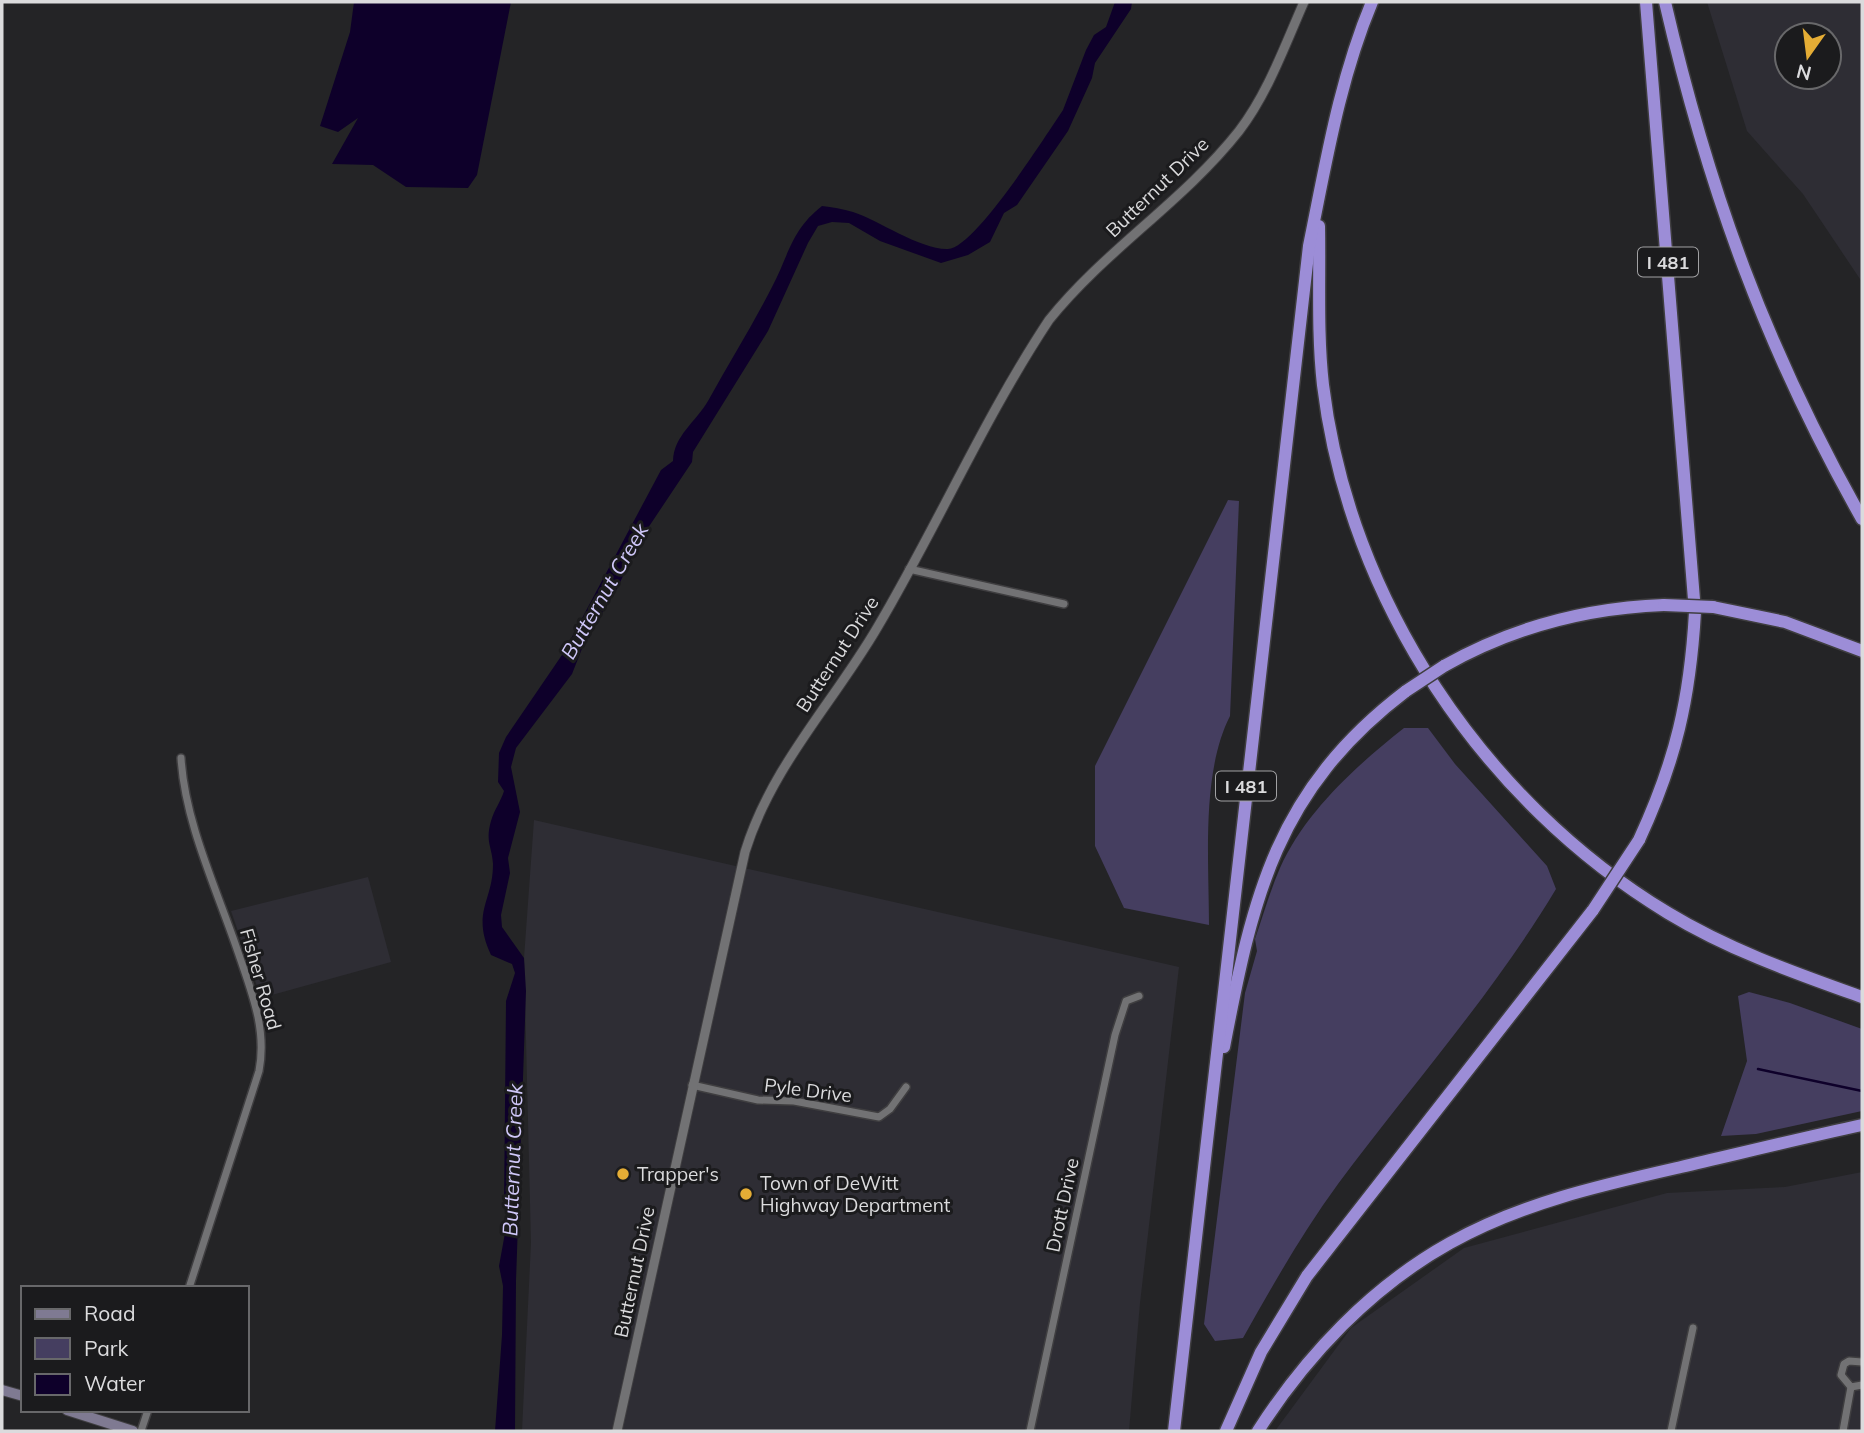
<svg xmlns="http://www.w3.org/2000/svg" width="1864" height="1433" font-family="Mulish,sans-serif">
<style>
.built{fill:#2e2d34;fill-rule:evenodd}
.green{fill:#453e60}
.water{fill:#0e002a}
.lines{fill:none;stroke-linecap:round;stroke-linejoin:round}
.stream{stroke:#0e002a;stroke-width:2.5}
.minor-casing{stroke:#3f3e40;stroke-width:10}
.tertiary-casing{stroke:#3f3e40;stroke-width:11}
.secondary-casing{stroke:#3f3e40;stroke-width:12}
.motorway-casing{stroke:#3f3e40;stroke-width:15}
.minor{stroke:#727274;stroke-width:7}
.tertiary{stroke:#727274;stroke-width:9}
.secondary{stroke:#7f7a92;stroke-width:10}
.motorway{stroke:#9c8dd7;stroke-width:12}
.motorway-bridge-casing{stroke:#3f3e40;stroke-width:15;stroke-linecap:butt}
.motorway-bridge{stroke:#9c8dd7;stroke-width:12}
.poi-dot{fill:#e5ad35;stroke:#1b1b1d;stroke-width:2.5}
.labels{text-anchor:middle;dominant-baseline:central;stroke-width:6;stroke-linejoin:round;paint-order:stroke}
.shield{fill:#1b1b1d;stroke:#a1a1a3;stroke-width:2}
.shield-label{font-size:18px;font-weight:bold;fill:#dbdbdd}
.street-label{font-size:19px;fill:#dbdbdd;stroke:#1b1b1d}
.poi-label{font-size:19px;fill:#dbdbdd;stroke:#1b1b1d;text-anchor:start}
.water-label{font-size:21px;font-style:italic;fill:#cfc7f8;stroke:#1b1b1d}
</style>
<rect width="100%" height="100%" fill="#242426"/>
<g class="built">
<path d="M1707,2H1862V282L1803,194L1747,131ZM1787,35H1829V77H1787Z"/>
<path d="M534,820L1179,967L1140,1303L1129,1431H522L531,1243L524,958Z"/>
<path d="M368,877L391,962L261,998L231,911Z"/>
<path d="M1862,1172V1431H1275L1351,1328L1464,1248L1667,1193L1785,1187Z"/>
</g>
<g class="green">
<path d="M1228,500L1239,501L1230,716C1201,773 1209,861 1209,925L1124,908L1095,846V766Z"/>
<path d="M1404,728H1428L1455,764L1547,866L1556,889C1493,994 1411,1086 1338,1184C1302,1233 1273,1285 1243,1338L1215,1341L1204,1324L1245,993L1257,951L1255,939C1263,916 1270,891 1280,868C1305,812 1356,766 1404,728Z"/>
<path d="M1749,992L1790,1003L1862,1029V1111L1756,1134L1721,1136L1747,1061L1738,996Z"/>
</g>
<g class="water">
<path d="M354,2H511L477,175L468,188L406,187L373,165L332,164L358,118L338,132L320,126L350,32Z"/>
<path d="M1115,2H1132L1131,9L1095,63L1092,78L1068,131L1017,205L1004,213L990,242L968,255L941,263L880,241L849,223L832,222L818,226L808,243L768,331L693,452L692,462L638,543L618,587L585,641L572,674L516,748L511,767L520,812L508,858L510,873L501,915L502,927L524,958L526,991L516,1281L515,1431H495L502,1335L503,1286L499,1266L509,1211L504,1207L506,1001L515,973L512,964L491,955C471,912 493,902 493,864C492,846 485,842 491,821C494,810 501,801 504,791L498,782L499,753L506,737L564,652L661,470L673,461C674,435 696,422 708,401C729,363 752,326 772,287C789,255 791,230 822,206C832,207 843,209 853,212C878,220 921,250 948,249C973,248 1037,149 1053,125L1063,110L1086,50L1094,35L1106,27Z"/>
</g>
<g class="lines">
<path class="stream" d="M1758,1069L1862,1091"/>
<g class="minor-casing">
<g id="minor">
<path d="M909,569L1064,604"/>
<path d="M181,758C185,824 218,892 239,955C252,993 267,1030 259,1071L189,1288"/>
<path d="M692,1085L758,1100L794,1101L879,1117L890,1109L906,1087"/>
<path d="M1862,1362L1849,1361L1844,1364L1841,1375L1851,1387L1862,1385"/>
<path d="M141,1431L148,1410"/>
<path d="M1030,1431L1115,1035L1126,1001L1139,996"/>
<path d="M1671,1431L1693,1328"/>
<path d="M1843,1431L1851,1387"/>
</g>
</g>
<g class="tertiary-casing">
<path id="tertiary" d="M617,1431L745,852C771,767 833,703 877,628C937,527 984,418 1049,320C1105,250 1183,202 1239,131C1268,93 1285,45 1304,2"/>
</g>
<g class="secondary-casing">
<g id="secondary">
<path d="M2,1390L23,1396"/>
<path d="M67,1410L133,1431"/>
</g>
</g>
<g class="motorway-casing">
<g id="motorway">
<path d="M1665,2C1709,192 1766,349 1862,519"/>
<path d="M1319,226C1320,279 1317,332 1323,385C1349,600 1483,801 1668,913C1729,950 1795,973 1862,997"/>
<path d="M1713,607L1785,622L1862,651"/>
<path d="M1444,666C1513,627 1584,608 1664,605"/>
<path d="M1639,840C1676,760 1690,699 1695,612L1646,2"/>
<path d="M1224,1047C1253,896 1276,790 1406,691"/>
<path d="M1174,1431L1309,246C1326,163 1339,81 1372,2"/>
<path d="M1226,1431L1261,1352L1307,1276L1593,910"/>
<path d="M1258,1431C1306,1356 1371,1287 1450,1243C1521,1203 1602,1185 1681,1167C1741,1153 1802,1138 1862,1125"/>
</g>
</g>
<use href="#minor" class="minor"/>
<use href="#tertiary" class="tertiary"/>
<use href="#secondary" class="secondary"/>
<use href="#motorway" class="motorway"/>
<g class="motorway-bridge-casing">
<g id="motorway-bridge">
<path d="M1664,605L1713,607"/>
<path d="M1406,691L1444,666"/>
<path d="M1593,910L1639,840"/>
</g>
</g>
<use href="#motorway-bridge" class="motorway-bridge"/>
</g>
<g class="poi-dot">
<circle cx="623" cy="1174" r="7"/>
<circle cx="746" cy="1194" r="7"/>
</g>
<g class="labels">
<g class="shield">
<rect x="1638" y="247.5" width="60" height="29" rx="5"/>
<rect x="1216" y="771.5" width="60" height="29" rx="5"/>
</g>
<g class="shield-label">
<text x="1668" y="262">I 481</text>
<text x="1246" y="786">I 481</text>
</g>
<g class="street-label">
<text transform="translate(1157 187) rotate(-44)">Butternut Drive</text>
<text transform="translate(837 654) rotate(-57)">Butternut Drive</text>
<text transform="translate(261 979) rotate(74)">Fisher Road</text>
<text transform="translate(808 1090) rotate(7)">Pyle Drive</text>
<text transform="translate(1062 1205) rotate(-78)">Drott Drive</text>
<text transform="translate(634 1272) rotate(-78)">Butternut Drive</text>
</g>
<g class="poi-label">
<text x="637" y="1174">Trapper's</text>
<text x="760" y="1183">Town of DeWitt<tspan x="760" dy="22">Highway Department</tspan></text>
</g>
<g class="water-label">
<text transform="translate(604 591) rotate(-60)">Butternut Creek</text>
<text transform="translate(512 1160) rotate(-88)">Butternut Creek</text>
</g>
</g>
<rect width="1864" height="1433" fill="none" stroke="#dbdbdd" stroke-width="7"/>
<rect x="21" y="1286" width="228" height="126" fill="#1b1b1d" stroke="#68686a" stroke-width="2"/>
<rect x="35" y="1309" width="35" height="10" fill="#7f7a92" stroke="#68686a" stroke-width="2"/>
<text x="84" y="1321" font-size="21" fill="#dbdbdd">Road</text>
<rect x="35" y="1338" width="35" height="21" fill="#453e60" stroke="#68686a" stroke-width="2"/>
<text x="84" y="1356" font-size="21" fill="#dbdbdd">Park</text>
<rect x="35" y="1374" width="35" height="21" fill="#0e002a" stroke="#68686a" stroke-width="2"/>
<text x="84" y="1391" font-size="21" fill="#dbdbdd">Water</text>
<g transform="translate(1808 56) rotate(194)"><circle r="33" fill="#1b1b1d" stroke="#68686a" stroke-width="2"/>
<path d="M0-5L12 26L0 18L-12 26Z" fill="#e5ad35"/>
<text y="-10" font-size="19" font-weight="bold" text-anchor="middle" fill="#dbdbdd">N</text>
</g>
</svg>
